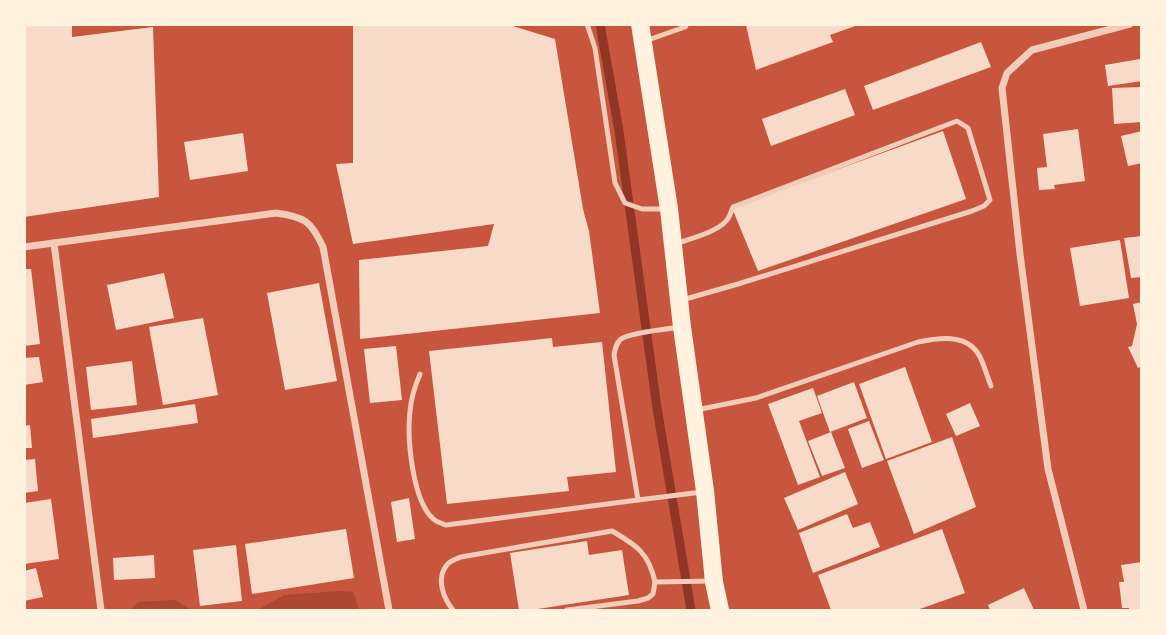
<svg xmlns="http://www.w3.org/2000/svg" width="1166" height="635" font-family="'Titillium Web',sans-serif">
<style>
.green{fill:#ae4732}
.lines{fill:none;stroke-linecap:round;stroke-linejoin:round}
.stream{stroke:#8f3625;stroke-width:9}
.building{fill:#f7dbc8}
.service{stroke:#f1ccb7;stroke-width:5}
.minor{stroke:#f1ccb7;stroke-width:7}
.primary{stroke:#fff3e0;stroke-width:18}
</style>
<rect width="100%" height="100%" fill="#c8553d"/>
<g class="green">
<path d="M341,591L353,592L357,603L359,610H258L284,595Z"/>
<path d="M175,600L192,610H130L138,602Z"/>
</g>
<g class="lines">
<path class="stream" d="M600,24L619,131L657,408L691,610"/>
</g>
<g class="building">
<path d="M24,24H72V37L153,27L159,197L24,217Z"/>
<path d="M353,24H506L555,39L583,209L589,231L600,313L360,339L359,260L488,246L494,224L353,244L336,164L353,163Z"/>
<path d="M747,24H858V25L830,35L833,42L756,70L746,25Z"/>
<path d="M981,42L991,67L873,110L864,86Z"/>
<path d="M1140,59L1142,81L1108,86L1105,65Z"/>
<path d="M1142,87V122L1114,124L1112,88Z"/>
<path d="M845,89L855,115L771,146L762,119Z"/>
<path d="M1078,129L1085,181L1054,185L1055,189L1039,190L1037,168L1047,167L1043,134Z"/>
<path d="M943,131L966,199L758,271L732,208Z"/>
<path d="M1142,131V163L1128,166L1121,136Z"/>
<path d="M243,133L248,171L190,180L184,142Z"/>
<path d="M1142,236V277L1131,278L1124,238Z"/>
<path d="M1120,240L1129,298L1080,306L1070,248Z"/>
<path d="M24,269H31L40,344L24,346Z"/>
<path d="M164,273L174,318L116,330L107,285Z"/>
<path d="M319,283L337,381L285,390L267,293Z"/>
<path d="M1142,302V366L1138,368L1128,347L1132,346L1137,324L1133,304Z"/>
<path d="M203,318L218,395L163,405L149,327Z"/>
<path d="M552,338L553,347L602,342L616,472L567,477L569,491L447,504L429,351Z"/>
<path d="M396,346L402,400L370,403L364,349Z"/>
<path d="M39,357L43,382L24,385V358Z"/>
<path d="M132,361L137,405L91,410L86,367Z"/>
<path d="M905,367L932,442L886,459L859,384Z"/>
<path d="M854,382L867,418L830,432L817,396Z"/>
<path d="M813,388L822,413L799,421L820,477L798,485L768,404Z"/>
<path d="M970,403L980,426L956,436L946,414Z"/>
<path d="M195,404L198,423L93,438L91,419Z"/>
<path d="M869,421L884,460L862,468L848,429Z"/>
<path d="M30,425L32,448H24V426Z"/>
<path d="M831,432L845,468L822,476L808,441Z"/>
<path d="M952,437L976,507L914,534L887,461Z"/>
<path d="M35,459L38,491L24,493V460Z"/>
<path d="M845,472L858,504L798,530L784,498Z"/>
<path d="M409,498L415,539L397,542L391,502Z"/>
<path d="M51,499L59,559L24,564V503Z"/>
<path d="M847,514L853,528L870,522L880,547L813,573L799,533Z"/>
<path d="M346,529L354,578L252,594L245,544Z"/>
<path d="M942,529L965,593L917,610H831L818,575Z"/>
<path d="M587,541L589,555L622,550L629,595L531,610H519L510,553Z"/>
<path d="M236,545L242,601L200,606L193,550Z"/>
<path d="M154,555L155,578L114,580L113,558Z"/>
<path d="M1142,562V610H1129V608H1122L1119,582H1124L1121,565Z"/>
<path d="M36,568L43,597L24,601V571Z"/>
<path d="M1024,588L1034,610H990L988,605Z"/>
</g>
<g class="lines">
<g class="service">
<path d="M587,24L595,48L615,183L625,203L642,209H665"/>
<path d="M645,41L685,27L687,24"/>
<path d="M675,244C689,239 717,232 726,221C730,217 731,211 733,207L957,121L968,128L990,200L984,206L972,211L738,284L682,300"/>
<path d="M678,327C665,330 631,332 621,339C616,343 615,349 614,355L638,500L702,492"/>
<path d="M420,374C415,386 411,398 410,411C407,437 412,505 436,521C436,521 445,525 446,525L638,500"/>
<path d="M696,410L756,398L918,342C938,338 966,333 979,355C984,364 987,376 991,386"/>
<path d="M453,610C444,599 436,580 446,566C449,561 456,559 461,557L612,531C636,545 649,553 655,582"/>
<path d="M567,610L638,601L648,598L653,594L655,582L711,581"/>
</g>
<g class="minor">
<path d="M54,243L101,610"/>
<path d="M24,247L276,213C305,217 311,221 323,247L389,610"/>
<path d="M1084,610L1048,469L1020,254L1002,88L1007,73L1032,50L1130,24"/>
</g>
<path class="primary" d="M640,24L669,209L682,327L705,491L714,582L720,610"/>
</g>
<rect width="1166" height="635" fill="none" stroke="#fff3e0" stroke-width="52"/>
</svg>
